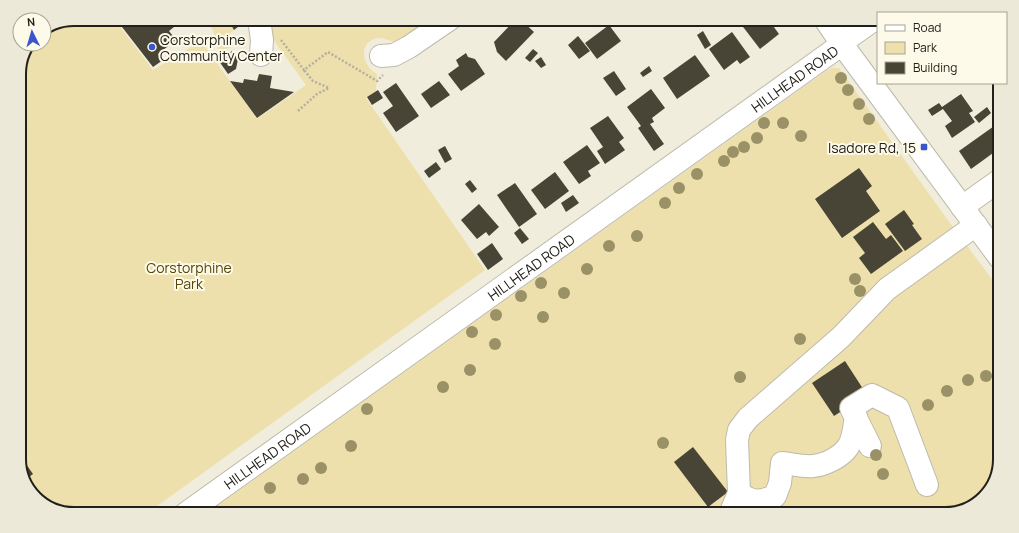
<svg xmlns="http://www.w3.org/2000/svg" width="1019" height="533" font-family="Manrope,sans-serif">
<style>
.green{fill:#ede0ac}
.building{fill:#484537}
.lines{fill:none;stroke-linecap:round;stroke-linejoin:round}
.minor-casing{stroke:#bebaaa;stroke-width:24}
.path{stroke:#b3afa1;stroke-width:2.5;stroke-dasharray:2 2;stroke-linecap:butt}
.minor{stroke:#fff;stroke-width:22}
.tree{fill:#9a9166}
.poi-dot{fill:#3a57c9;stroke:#fefae9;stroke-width:1.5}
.labels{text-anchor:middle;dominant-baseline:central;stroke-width:4;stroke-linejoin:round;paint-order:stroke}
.poi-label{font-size:14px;fill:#22201a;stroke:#fefae9;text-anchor:start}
.street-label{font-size:14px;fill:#22201a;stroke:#fefae9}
.park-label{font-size:14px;fill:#534506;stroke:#fefae9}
.rim{fill:none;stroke:#22201a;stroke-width:2}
</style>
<rect width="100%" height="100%" fill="#f1eddc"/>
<g class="green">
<path d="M74,19H132L121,28L153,70L201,41L257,119L306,85L269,34L265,22L276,19H432L399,41C390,44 384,35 374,39C357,46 364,67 377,74L376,91L366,98L485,270L146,514H74L50,508L28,489L19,463V71L31,44H44V31Z"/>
<path d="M205,19H235L230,23L234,30L231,32L230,35L234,44L231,47L223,50L218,49L213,30Z"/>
<path d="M832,68H839L947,219L1000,290V459L994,483L973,507L945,514H206L826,71Z"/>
</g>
<g class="building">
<path d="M132,19H134L139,26L145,22L149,27L159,19H176L179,23L169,31L176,40L158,54L163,60L153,67L122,27Z"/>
<path d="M186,19H202L191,26Z"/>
<path d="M235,19H240L243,23L234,30L230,23Z"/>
<path d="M516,19H520L534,32L506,61L497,52L494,42Z"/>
<path d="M737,19H768L779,34L760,49Z"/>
<path d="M609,25L621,41L597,59L585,43Z"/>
<path d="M703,31L711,45L705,49L697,35Z"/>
<path d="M732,32L750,57L740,64L737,60L724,70L709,49Z"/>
<path d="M578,36L590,51L579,59L568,45Z"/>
<path d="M533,49L538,53L530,62L525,58Z"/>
<path d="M232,51L238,59L236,69L228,74L219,61Z"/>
<path d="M466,53L468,57L475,59L485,74L461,91L448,74L459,66L456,60Z"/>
<path d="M695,55L710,76L677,99L663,78Z"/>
<path d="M541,57L546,65L541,68L535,61Z"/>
<path d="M649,66L652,71L643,77L640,73Z"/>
<path d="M614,71L626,89L616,96L603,78Z"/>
<path d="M259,74L272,76L270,88L294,92L257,118L230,81L243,83L244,79L257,81Z"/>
<path d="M439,81L450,95L431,108L421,94Z"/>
<path d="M396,83L419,116L396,132L383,113L393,106L383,92Z"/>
<path d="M651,89L665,108L652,118L654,122L650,124L664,144L654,151L638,128L641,126L627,107Z"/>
<path d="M378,90L383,98L372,105L367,97Z"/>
<path d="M961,94L973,111L969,113L975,122L952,138L945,126L952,121L943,109L932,116L928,110L939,103L942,107Z"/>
<path d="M987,107L991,113L979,123L974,117Z"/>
<path d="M608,116L624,138L619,142L625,150L605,164L597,151L603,147L590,128Z"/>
<path d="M997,124L1000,128V148L971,169L959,151Z"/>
<path d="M587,145L600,163L588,171L591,176L579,184L563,162Z"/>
<path d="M445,146L452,159L445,163L438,150Z"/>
<path d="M436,162L441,169L429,178L424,171Z"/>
<path d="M859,168L872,186L866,191L880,211L842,238L815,199Z"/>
<path d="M555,172L569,191L545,209L531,190Z"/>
<path d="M470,180L477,189L472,193L465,184Z"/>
<path d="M515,183L537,214L519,227L497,195Z"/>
<path d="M573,195L579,203L566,212L561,203Z"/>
<path d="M479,204L499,227L489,236L486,232L477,239L461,220Z"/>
<path d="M904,210L914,224L912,225L922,239L905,251L885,224Z"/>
<path d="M873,222L886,239L891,235L903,251L871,274L859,258L865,253L853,237Z"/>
<path d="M520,228L529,239L522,244L514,233Z"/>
<path d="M492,243L503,259L488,270L477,254Z"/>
<path d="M845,361L867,395L834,416L812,383Z"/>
<path d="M693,447L728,492L708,507L674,462Z"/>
<path d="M19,454L33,474L25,480L19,463Z"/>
</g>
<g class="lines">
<g class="minor-casing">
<g id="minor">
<path d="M259,19L262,40L261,55"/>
<path d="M825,19L841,43L1000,258"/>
<path d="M381,56L394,55L409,47L450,19"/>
<path d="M962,207L1000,180"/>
<path d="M870,446L851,408L872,395L898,408L927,485"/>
<path d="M739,493C753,503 760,502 775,496L780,483L782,463C792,464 803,467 813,466C825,465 841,457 848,447C854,438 854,426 856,417"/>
<path id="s1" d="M185,514L834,50L841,43L875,19"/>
<path d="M730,514L739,493L737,440L739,430L748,418L841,337L887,289L976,225"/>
</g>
</g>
<g class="path">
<path d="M138,19L142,24"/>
<path d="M281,40L304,70L328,52L377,81L383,75"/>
<path d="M298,111L317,94L329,88L313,81L304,70"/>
</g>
<use href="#minor" class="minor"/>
</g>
<g class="tree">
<circle cx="841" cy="78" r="6"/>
<circle cx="848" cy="90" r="6"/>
<circle cx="859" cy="104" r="6"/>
<circle cx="869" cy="119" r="6"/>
<circle cx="764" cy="123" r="6"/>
<circle cx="783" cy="123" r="6"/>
<circle cx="801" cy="136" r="6"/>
<circle cx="757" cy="138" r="6"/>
<circle cx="744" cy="147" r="6"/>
<circle cx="733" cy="152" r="6"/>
<circle cx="724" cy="161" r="6"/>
<circle cx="697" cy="174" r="6"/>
<circle cx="679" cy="188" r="6"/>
<circle cx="665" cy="203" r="6"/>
<circle cx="637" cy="236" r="6"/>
<circle cx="609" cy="246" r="6"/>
<circle cx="587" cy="269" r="6"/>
<circle cx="855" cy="279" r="6"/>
<circle cx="541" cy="283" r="6"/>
<circle cx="860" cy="291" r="6"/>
<circle cx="564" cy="293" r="6"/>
<circle cx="521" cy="296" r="6"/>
<circle cx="496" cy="315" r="6"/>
<circle cx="543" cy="317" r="6"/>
<circle cx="472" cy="332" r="6"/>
<circle cx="800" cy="339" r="6"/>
<circle cx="495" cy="344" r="6"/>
<circle cx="470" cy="370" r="6"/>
<circle cx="986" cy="376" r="6"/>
<circle cx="740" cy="377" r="6"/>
<circle cx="968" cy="380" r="6"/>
<circle cx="443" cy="387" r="6"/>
<circle cx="947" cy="391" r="6"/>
<circle cx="928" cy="405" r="6"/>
<circle cx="367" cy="409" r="6"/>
<circle cx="663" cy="443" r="6"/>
<circle cx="351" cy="446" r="6"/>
<circle cx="876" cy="455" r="6"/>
<circle cx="321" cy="468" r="6"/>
<circle cx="883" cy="474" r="6"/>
<circle cx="303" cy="479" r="6"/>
<circle cx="270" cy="488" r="6"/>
</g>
<g class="poi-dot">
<circle cx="152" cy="47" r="4"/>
<rect x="920" y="143" width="8" height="8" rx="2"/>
</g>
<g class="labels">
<g class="poi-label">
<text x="160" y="39">Corstorphine<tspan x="160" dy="16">Community Center</tspan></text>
<text x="916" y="147" text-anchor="end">Isadore Rd, 15</text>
</g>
<g class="street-label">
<text stroke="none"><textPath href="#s1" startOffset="749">HILLHEAD ROAD</textPath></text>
<text stroke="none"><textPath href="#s1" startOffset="425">HILLHEAD ROAD</textPath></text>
<text stroke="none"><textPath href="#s1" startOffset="101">HILLHEAD ROAD</textPath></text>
</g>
<g class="park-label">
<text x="189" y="267">Corstorphine<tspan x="189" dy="16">Park</tspan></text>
</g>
</g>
<path d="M0 0H1019V533H0ZM74 26H945A48 48 0 0 1 993 74V459A48 48 0 0 1 945 507H74A48 48 0 0 1 26 459V74A48 48 0 0 1 74 26Z" fill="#ece9d8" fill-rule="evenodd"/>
<path class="rim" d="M74 26H945A48 48 0 0 1 993 74V459A48 48 0 0 1 945 507H74A48 48 0 0 1 26 459V74A48 48 0 0 1 74 26Z"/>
<rect x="877" y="12" width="130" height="72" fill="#fefae9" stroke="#a6a396"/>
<rect x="885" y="25" width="20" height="6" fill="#ffffff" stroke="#a6a396"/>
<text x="913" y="32" font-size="12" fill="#22201a">Road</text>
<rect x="885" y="42" width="20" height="12" fill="#ede0ac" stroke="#a6a396"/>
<text x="913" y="52" font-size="12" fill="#22201a">Park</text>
<rect x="885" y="62" width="20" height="12" fill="#484537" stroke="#a6a396"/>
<text x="913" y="72" font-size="12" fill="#22201a">Building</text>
<g transform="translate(32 32) rotate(355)"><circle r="19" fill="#fefae9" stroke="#a6a396"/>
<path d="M0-3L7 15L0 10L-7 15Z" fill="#3a57c9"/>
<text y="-6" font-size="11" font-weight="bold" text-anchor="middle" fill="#22201a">N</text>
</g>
</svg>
